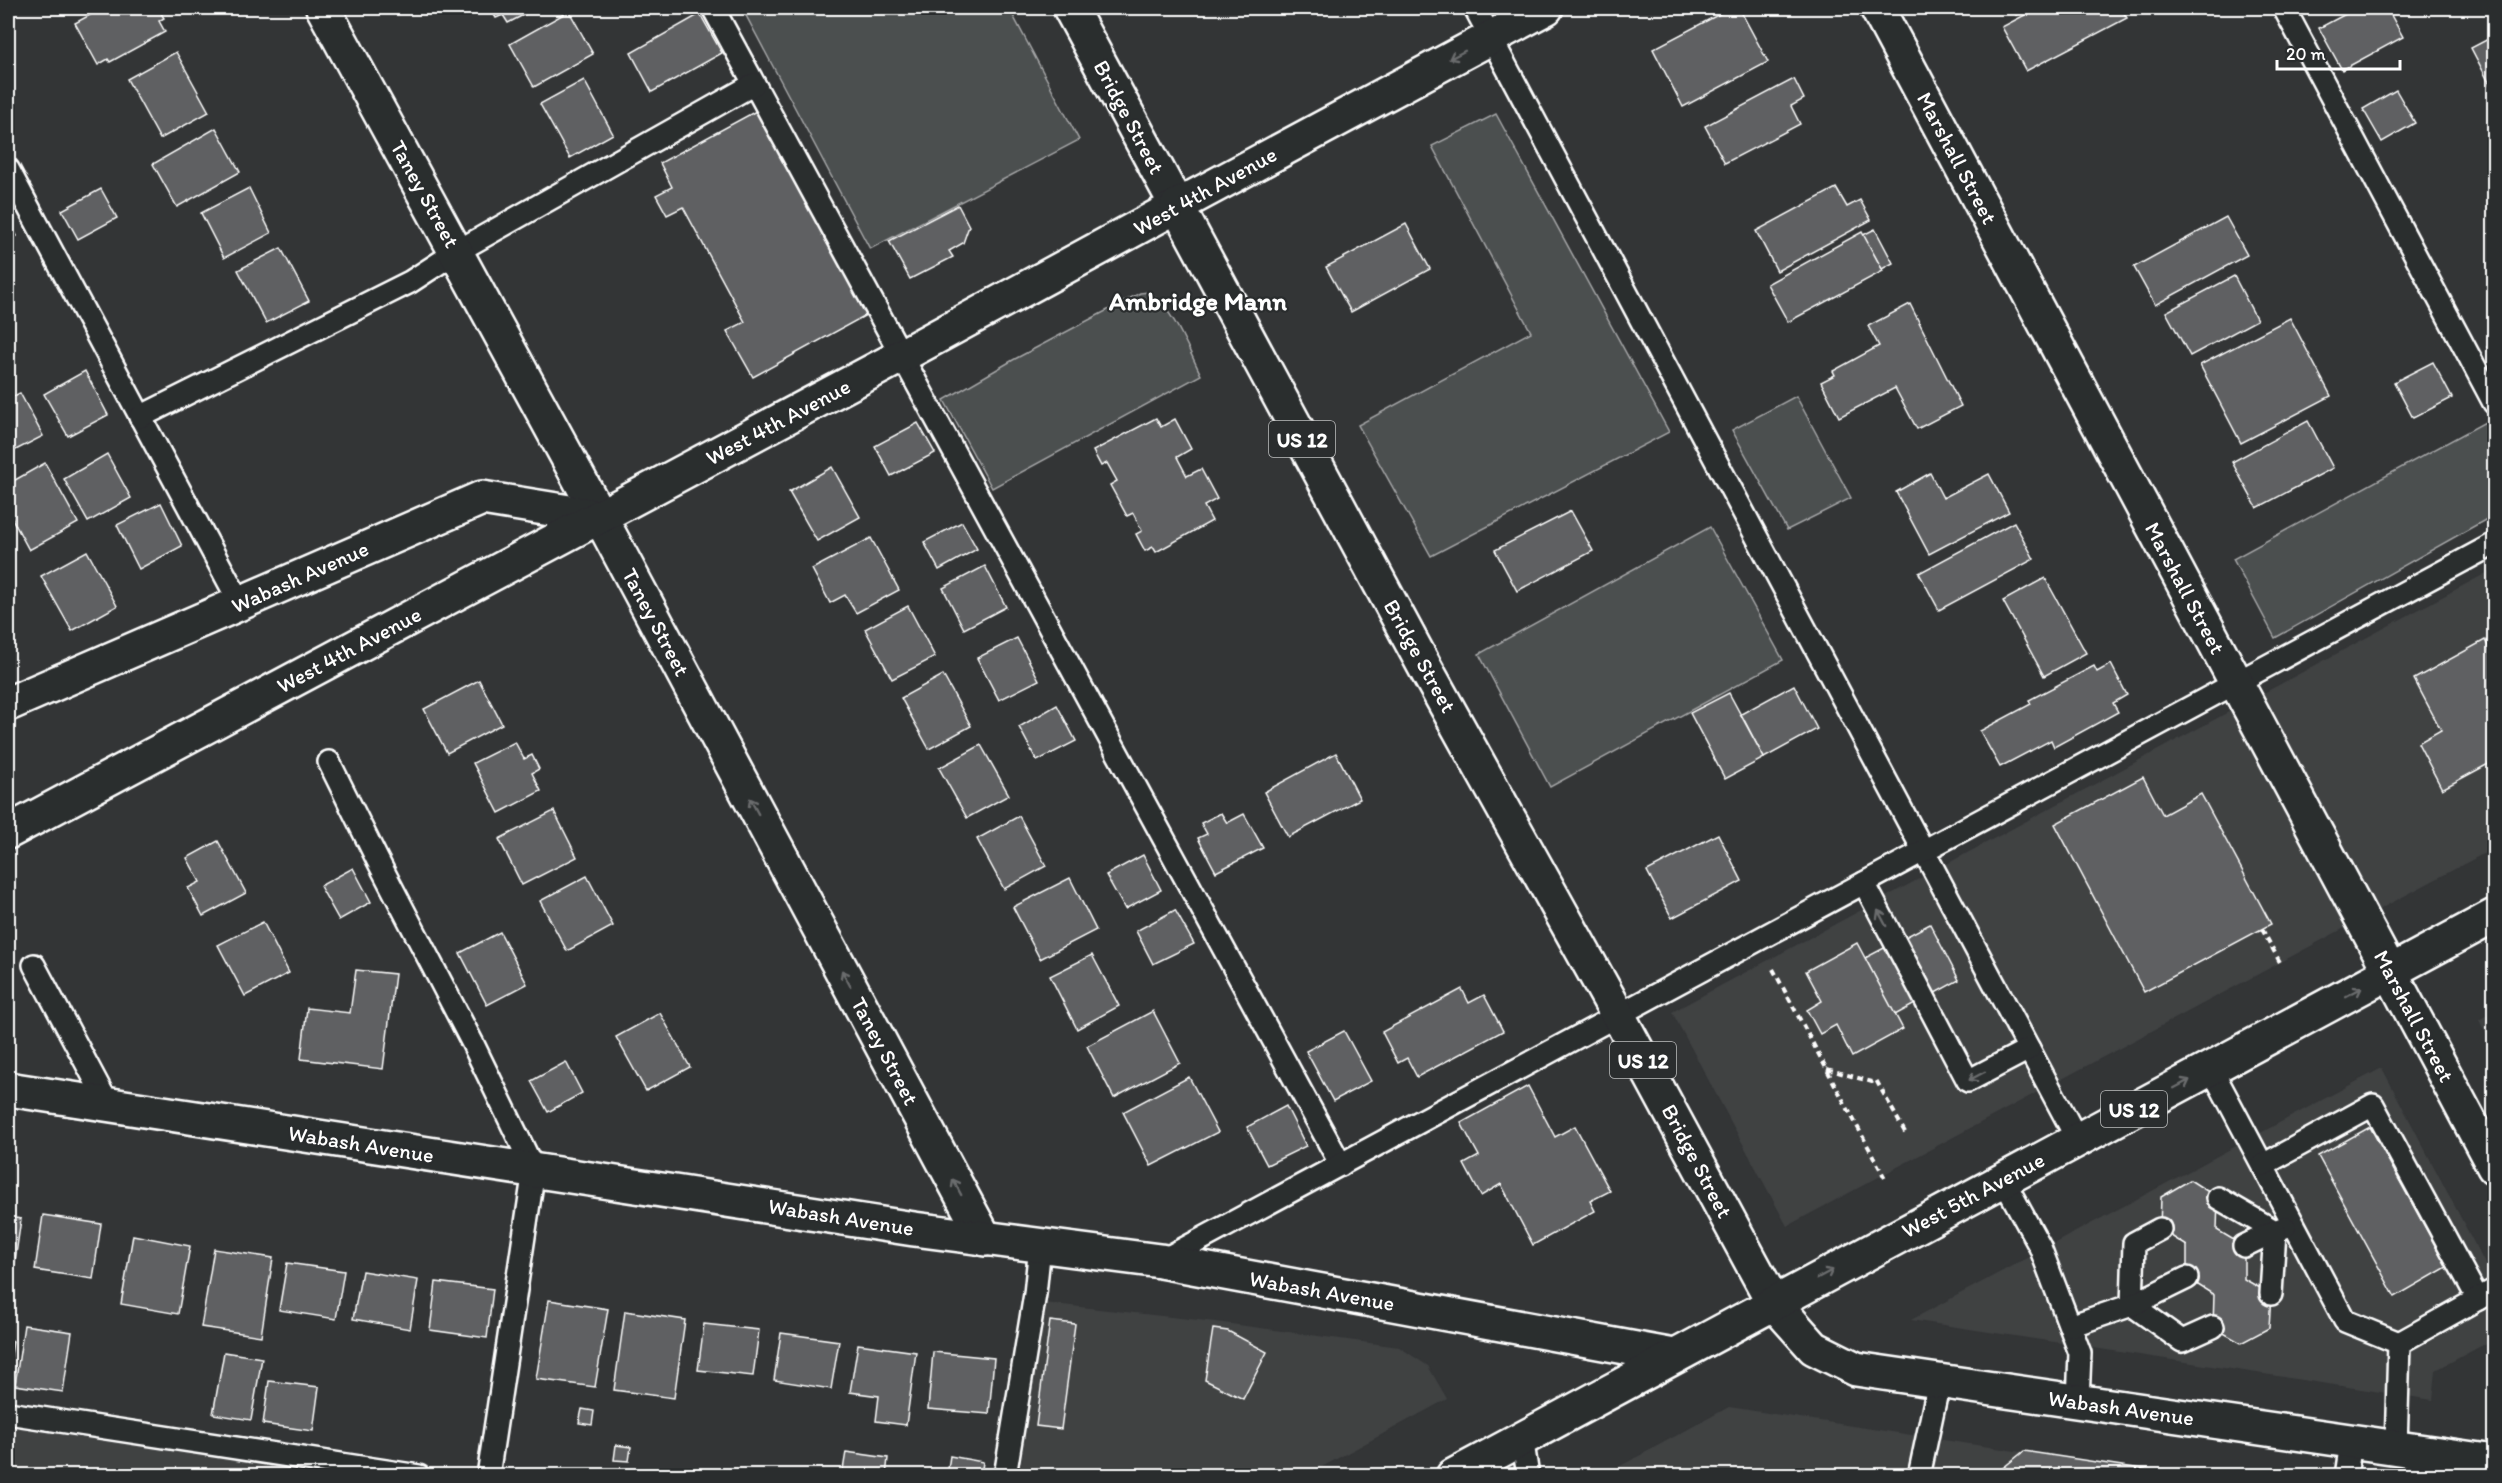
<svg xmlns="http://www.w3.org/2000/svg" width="2502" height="1483" font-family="Itim,sans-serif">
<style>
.built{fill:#404243}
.green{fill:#4c4f50;stroke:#a6a7a8;stroke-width:1.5}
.building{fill:#5f6162;stroke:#fff;stroke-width:1.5}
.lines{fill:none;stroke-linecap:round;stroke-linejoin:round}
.lane-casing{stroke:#fff;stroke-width:26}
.street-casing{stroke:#fff;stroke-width:38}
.secondary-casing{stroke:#fff;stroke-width:38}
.primary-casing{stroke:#fff;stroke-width:38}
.path{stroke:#fff;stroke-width:4;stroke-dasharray:6 4.5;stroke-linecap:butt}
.lane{stroke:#2a2d2e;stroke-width:21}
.street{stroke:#2a2d2e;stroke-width:33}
.secondary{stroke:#2a2d2e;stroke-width:33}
.primary{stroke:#2a2d2e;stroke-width:33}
.oneway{stroke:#6a6c6d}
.labels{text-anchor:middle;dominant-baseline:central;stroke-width:4.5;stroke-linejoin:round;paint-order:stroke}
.shield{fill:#2a2d2e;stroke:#bfc0c0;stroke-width:1.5}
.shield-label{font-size:21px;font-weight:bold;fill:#fff}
.street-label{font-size:22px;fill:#fff;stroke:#2a2d2e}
.quarter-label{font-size:26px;font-weight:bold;fill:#fff;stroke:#2a2d2e}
</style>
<rect width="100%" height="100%" fill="#333536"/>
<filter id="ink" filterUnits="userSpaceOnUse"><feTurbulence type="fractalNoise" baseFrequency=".0167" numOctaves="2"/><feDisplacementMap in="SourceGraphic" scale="12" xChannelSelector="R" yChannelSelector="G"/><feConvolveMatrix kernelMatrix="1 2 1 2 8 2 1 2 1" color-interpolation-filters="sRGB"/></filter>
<g filter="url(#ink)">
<g class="built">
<path d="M2494,569V848L1787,1226L1672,1012Z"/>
<path d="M2494,1011V1049L2479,1020Z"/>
<path d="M2382,1068L2494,1281V1339L2436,1370L2433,1400L1911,1320Z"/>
<path d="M1044,1303L1216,1322L1399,1347L1428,1366L1447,1399L1307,1475L1019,1476Z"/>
<path d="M1729,1407L2171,1475L1602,1476Z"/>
<path d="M8,1419L407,1475H8Z"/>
</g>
<g class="green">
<path d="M742,8H1009L1079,140L870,249Z"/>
<path d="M1496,114L1669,432L1431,556L1358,425L1531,332L1432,146Z"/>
<path d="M1149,292C1175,311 1187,347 1201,375L992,488L944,400L1013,360L1140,293Z"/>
<path d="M1796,396L1851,498L1787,530L1732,430Z"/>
<path d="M2487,421L2494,434V515L2275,638L2233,559Z"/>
<path d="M1710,527L1783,660L1550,787L1479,654Z"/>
</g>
<g class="building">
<path d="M103,8H158L164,18L159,21L165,32L110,62L108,59L98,65L75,23Z"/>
<path d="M490,8H537L508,23L503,15L496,18Z"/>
<path d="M1731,8H1739L1768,62L1683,107L1653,49Z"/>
<path d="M2012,8H2029L2016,15Z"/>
<path d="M2038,8H2121L2127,18L2026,71L2002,27Z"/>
<path d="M2357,8H2387L2403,37L2342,70L2319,28Z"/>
<path d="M569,11L593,54L534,87L510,44Z"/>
<path d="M700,14L722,53L652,92L631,53Z"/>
<path d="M2494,36V92L2471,48Z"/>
<path d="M176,52L209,112L160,139L127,79Z"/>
<path d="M1794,79L1804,99L1791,106L1800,124L1725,163L1705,126Z"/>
<path d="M584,80L613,134L570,158L540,104Z"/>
<path d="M2396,90L2415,123L2382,142L2363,109Z"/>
<path d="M758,110L868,314L753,377L727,331L745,322L683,207L667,215L656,195L672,187L660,163Z"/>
<path d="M216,128L240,172L177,207L153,164Z"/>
<path d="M249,188L271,233L224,258L201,213Z"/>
<path d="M1836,188L1847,207L1860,200L1871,220L1777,271L1756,231Z"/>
<path d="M101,189L117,218L78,239L62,210Z"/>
<path d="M958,205L969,226L963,243L949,251L953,257L910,279L889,241Z"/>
<path d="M2226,217L2247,255L2155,305L2134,267Z"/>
<path d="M8,219L17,236L8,241Z"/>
<path d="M1406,224L1430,269L1351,312L1326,267Z"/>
<path d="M1875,229L1893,263L1882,269L1863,235Z"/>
<path d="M1862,232L1883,271L1788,322L1767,284Z"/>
<path d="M281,248L309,301L266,323L238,270Z"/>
<path d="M2234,276L2257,320L2190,356L2166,312Z"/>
<path d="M1910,304L1961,406L1917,429L1895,388L1839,417L1821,382L1835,375L1833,371L1879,346L1868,326Z"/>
<path d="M2290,318L2331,396L2241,443L2200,365Z"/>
<path d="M2494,343V361L2487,347Z"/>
<path d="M2433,362L2452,398L2413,418L2394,382Z"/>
<path d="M85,371L108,415L68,436L44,394Z"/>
<path d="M20,393L43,436L8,454V399Z"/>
<path d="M1156,418L1161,427L1175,419L1191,449L1177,457L1187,476L1201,469L1217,499L1204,506L1212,521L1156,552L1153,547L1145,551L1136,534L1142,531L1133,513L1127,516L1110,485L1117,481L1107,463L1101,466L1093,451Z"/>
<path d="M2308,421L2333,468L2257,508L2232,462Z"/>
<path d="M918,423L935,453L891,476L875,446Z"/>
<path d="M107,454L131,498L88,522L64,479Z"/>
<path d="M45,463L78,523L29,550L8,511V484Z"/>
<path d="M832,467L860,517L817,541L789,492Z"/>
<path d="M1930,473L1943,498L1989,474L2009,512L1929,554L1896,492Z"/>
<path d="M161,503L182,546L139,569L117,525Z"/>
<path d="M1571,511L1593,551L1517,591L1495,550Z"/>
<path d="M962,522L977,549L939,570L924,542Z"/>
<path d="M2014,522L2034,559L1939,610L1919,573Z"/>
<path d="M871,538L899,590L856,613L845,595L830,603L812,569Z"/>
<path d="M87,551L117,606L72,631L41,576Z"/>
<path d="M985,566L1006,607L964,629L943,588Z"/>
<path d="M2045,578L2086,653L2044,676L2003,601Z"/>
<path d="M908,606L935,657L892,679L865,629Z"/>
<path d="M1017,638L1039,680L999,700L977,658Z"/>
<path d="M2485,640L2494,658V761L2442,789L2418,743L2441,730L2414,679Z"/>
<path d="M2111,664L2127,695L2113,703L2118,712L2054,747L2051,740L2000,767L1980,731L2031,704L2029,700L2094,666L2097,672Z"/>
<path d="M943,675L971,726L929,749L901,698Z"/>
<path d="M479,680L502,724L447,753L424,709Z"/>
<path d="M1794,685L1817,729L1764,758L1741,714Z"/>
<path d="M1729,693L1764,758L1725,779L1690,713Z"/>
<path d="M1057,705L1076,741L1037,761L1019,727Z"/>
<path d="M515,742L524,759L532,755L539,769L532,773L541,791L499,813L473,763Z"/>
<path d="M981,745L1009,795L967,818L939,768Z"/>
<path d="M1336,753L1360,799L1288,837L1264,792Z"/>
<path d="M2143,777L2163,815L2201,794L2271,924L2144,992L2055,824Z"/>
<path d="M554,811L577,857L522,885L499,839Z"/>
<path d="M1221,813L1227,823L1244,814L1263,848L1216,872L1198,838L1207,834L1201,823Z"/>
<path d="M1019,816L1046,866L1004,889L977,839Z"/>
<path d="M1718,834L1742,881L1672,918L1647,871Z"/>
<path d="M218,841L246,893L203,916L188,888L200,882L187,858Z"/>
<path d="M1143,855L1161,890L1125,909L1106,875Z"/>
<path d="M353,868L371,902L339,920L320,886Z"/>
<path d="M587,876L613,926L567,951L540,901Z"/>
<path d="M1070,878L1096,930L1040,959L1013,907Z"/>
<path d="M1175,910L1194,944L1153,964L1136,931Z"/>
<path d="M263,922L289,973L245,996L218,945Z"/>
<path d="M1930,924L1959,980L1895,1015L1865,958Z"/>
<path d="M500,932L527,984L487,1005L460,953Z"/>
<path d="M1857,943L1903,1029L1852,1057L1836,1025L1820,1034L1807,1010L1822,1001L1806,971Z"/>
<path d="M1092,955L1119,1006L1077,1029L1050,976Z"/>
<path d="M356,970L395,974L383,1069L301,1059L307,1008L350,1013Z"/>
<path d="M1462,989L1469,1003L1484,995L1503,1031L1417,1077L1407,1058L1398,1063L1382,1032Z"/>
<path d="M1153,1011L1180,1063L1114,1098L1087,1046Z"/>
<path d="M660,1013L690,1067L646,1091L616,1037Z"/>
<path d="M1344,1031L1371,1081L1333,1101L1306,1051Z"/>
<path d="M566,1062L582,1093L548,1112L531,1081Z"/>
<path d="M1189,1077L1218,1132L1151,1166L1123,1112Z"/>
<path d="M1528,1086L1555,1137L1575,1126L1610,1191L1590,1201L1595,1211L1533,1245L1501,1184L1481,1196L1464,1164L1479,1156L1461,1123Z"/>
<path d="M1286,1106L1306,1146L1267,1165L1247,1127Z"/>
<path d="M2370,1127L2447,1267L2395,1297L2318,1156Z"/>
<path d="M2190,1180L2218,1198L2217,1230L2244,1246V1279L2271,1294L2269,1328L2241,1343L2213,1327L2214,1295L2187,1278V1246L2160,1229L2161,1197Z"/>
<path d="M43,1215L101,1224L93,1279L35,1270Z"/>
<path d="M8,1217L21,1219L9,1303H8Z"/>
<path d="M133,1235L190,1246L178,1314L121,1304Z"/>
<path d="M214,1249L273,1258L261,1336L201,1327Z"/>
<path d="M287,1263L344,1271L336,1319L279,1310Z"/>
<path d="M362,1271L418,1280L410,1329L353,1319Z"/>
<path d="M436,1282L493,1289L487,1338L430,1330Z"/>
<path d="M549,1300L608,1309L595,1387L536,1379Z"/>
<path d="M625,1311L685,1320L674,1398L614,1390Z"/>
<path d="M1050,1321L1075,1324L1061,1429L1036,1426Z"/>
<path d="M704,1324L759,1330L753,1376L698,1370Z"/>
<path d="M24,1325L72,1332L63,1392L15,1385Z"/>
<path d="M1213,1329L1228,1331L1267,1352L1243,1399L1205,1380Z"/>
<path d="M781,1333L839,1341L831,1389L774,1380Z"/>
<path d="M8,1340L13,1341L8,1376Z"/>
<path d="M858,1344L916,1352L906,1425L876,1421L879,1396L850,1392Z"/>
<path d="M224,1352L262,1358L251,1420L213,1414Z"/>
<path d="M933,1352L994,1358L989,1414L928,1409Z"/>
<path d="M269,1381L319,1387L313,1431L263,1424Z"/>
<path d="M582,1409L594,1411L592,1425L579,1423Z"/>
<path d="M616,1445L631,1447L629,1461L614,1460Z"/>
<path d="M2024,1451L2188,1476H1993Z"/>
<path d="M846,1452L888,1458L886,1476H842Z"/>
<path d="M950,1456L983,1462L981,1476H947Z"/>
<path d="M1023,1472H1026L1050,1476H1022Z"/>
</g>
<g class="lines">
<g class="lane-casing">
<g id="lane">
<path d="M713,8L1341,1165"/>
<path d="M1475,8L2077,1139"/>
<path d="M2284,8L2494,403"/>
<path d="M8,169L240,603"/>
<path d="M140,417L410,282L456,252L754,84"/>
<path d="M329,762L377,859L472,1042L534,1170L488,1476"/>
<path d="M1864,883L1968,1081L2029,1049"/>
<path d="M34,965L108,1104"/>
<path d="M2211,1068L2345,1321L2399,1343"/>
<path d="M2263,1165L2373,1105L2478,1299"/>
<path d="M2003,1179L2040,1247L2080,1353L2078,1402"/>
<path d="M2218,1198L2275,1231L2285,1227"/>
<path d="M2244,1246L2275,1231L2271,1294"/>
<path d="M1161,1261L2494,544"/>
<path d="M2132,1305L2182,1341L2213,1327"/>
<path d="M2132,1305L2134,1243L2160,1229"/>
<path d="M2070,1326L2132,1305L2187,1278"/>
<path d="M8,1413L419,1476"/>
<path d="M1522,1437L1528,1476"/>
<path d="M2396,1448L2399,1343L2494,1290"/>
<path d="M1005,1476L1035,1294L1040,1246"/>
<path d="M1919,1476L1939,1382"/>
<path d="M2346,1476L2351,1442"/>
</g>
</g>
<g class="street-casing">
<g id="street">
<path d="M323,8L600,517L985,1239"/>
<path d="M1070,8L1177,206"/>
<path d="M1877,8L2494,1167"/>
<path d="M8,704L482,498L600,517"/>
<path d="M8,1089L914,1229L1160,1261L1674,1356"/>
</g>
</g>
<g class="secondary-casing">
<g id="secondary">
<path d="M8,832L901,356L1177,206"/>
<path d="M1773,1302L1814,1348L1856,1369L2494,1462"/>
</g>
</g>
<g class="primary-casing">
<g id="primary">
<path d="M1546,8L1177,206L1427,671L1618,1015L1773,1302"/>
<path d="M1453,1476L2494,916"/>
</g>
</g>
<g class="path">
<path d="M2262,929L2282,966"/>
<path d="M1773,969L1886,1180"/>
<path d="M1827,1069L1872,1082L1876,1080L1906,1134"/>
</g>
<use href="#lane" class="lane"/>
<use href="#street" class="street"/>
<use href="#secondary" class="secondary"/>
<use href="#primary" class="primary"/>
</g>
<defs><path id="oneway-shaft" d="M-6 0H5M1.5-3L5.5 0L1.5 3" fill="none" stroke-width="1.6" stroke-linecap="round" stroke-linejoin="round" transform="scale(1.5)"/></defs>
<g class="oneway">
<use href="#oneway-shaft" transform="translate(1457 55) rotate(152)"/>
<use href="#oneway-shaft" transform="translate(754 806) rotate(-118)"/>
<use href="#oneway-shaft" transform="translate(1882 918) rotate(-118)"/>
<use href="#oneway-shaft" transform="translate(846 978) rotate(-118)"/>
<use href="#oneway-shaft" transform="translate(2354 992) rotate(-28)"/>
<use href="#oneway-shaft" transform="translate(1977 1076) rotate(152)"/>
<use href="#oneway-shaft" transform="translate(2182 1084) rotate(-28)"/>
<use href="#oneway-shaft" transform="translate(957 1187) rotate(-118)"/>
<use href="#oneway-shaft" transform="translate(1825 1274) rotate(-28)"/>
</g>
</g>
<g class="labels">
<g class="shield">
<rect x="1269" y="421" width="66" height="36" rx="4.5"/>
<rect x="1610" y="1042" width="66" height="36" rx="4.5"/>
<rect x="2101" y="1091" width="66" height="36" rx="4.5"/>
</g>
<g class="shield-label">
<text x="1302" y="439">US 12</text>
<text x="1643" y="1060">US 12</text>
<text x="2134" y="1109">US 12</text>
</g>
<g class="street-label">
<text transform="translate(1129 117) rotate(62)">Bridge Street</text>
<text transform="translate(1957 158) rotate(62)">Marshall Street</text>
<text transform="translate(1205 191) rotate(-29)">West 4th Avenue</text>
<text transform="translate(425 194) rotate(61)">Taney Street</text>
<text transform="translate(778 422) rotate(-28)">West 4th Avenue</text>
<text transform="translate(300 577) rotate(-24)">Wabash Avenue</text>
<text transform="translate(2185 588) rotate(62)">Marshall Street</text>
<text transform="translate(656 622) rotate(62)">Taney Street</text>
<text transform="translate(349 650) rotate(-28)">West 4th Avenue</text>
<text transform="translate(1420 656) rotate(61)">Bridge Street</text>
<text transform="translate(2414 1016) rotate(62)">Marshall Street</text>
<text transform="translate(885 1051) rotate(62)">Taney Street</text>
<text transform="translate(361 1144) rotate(9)">Wabash Avenue</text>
<text transform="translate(1697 1161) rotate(62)">Bridge Street</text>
<text transform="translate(1973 1195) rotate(-28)">West 5th Avenue</text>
<text transform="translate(841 1217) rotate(9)">Wabash Avenue</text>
<text transform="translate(1322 1291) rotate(10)">Wabash Avenue</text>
<text transform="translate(2121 1408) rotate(8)">Wabash Avenue</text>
</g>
<g class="quarter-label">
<text x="1198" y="301">Ambridge Mann</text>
</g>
</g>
<rect width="2502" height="1483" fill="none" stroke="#2a2d2e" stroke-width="30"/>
<rect x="15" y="15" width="2472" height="1453" fill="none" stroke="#fff" stroke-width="2" filter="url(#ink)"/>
<path d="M2277 60v9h123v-9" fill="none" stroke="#ffffff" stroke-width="3"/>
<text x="2286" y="60" font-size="18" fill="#ffffff" stroke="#2a2d2e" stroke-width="4.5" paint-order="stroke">20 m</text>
</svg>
